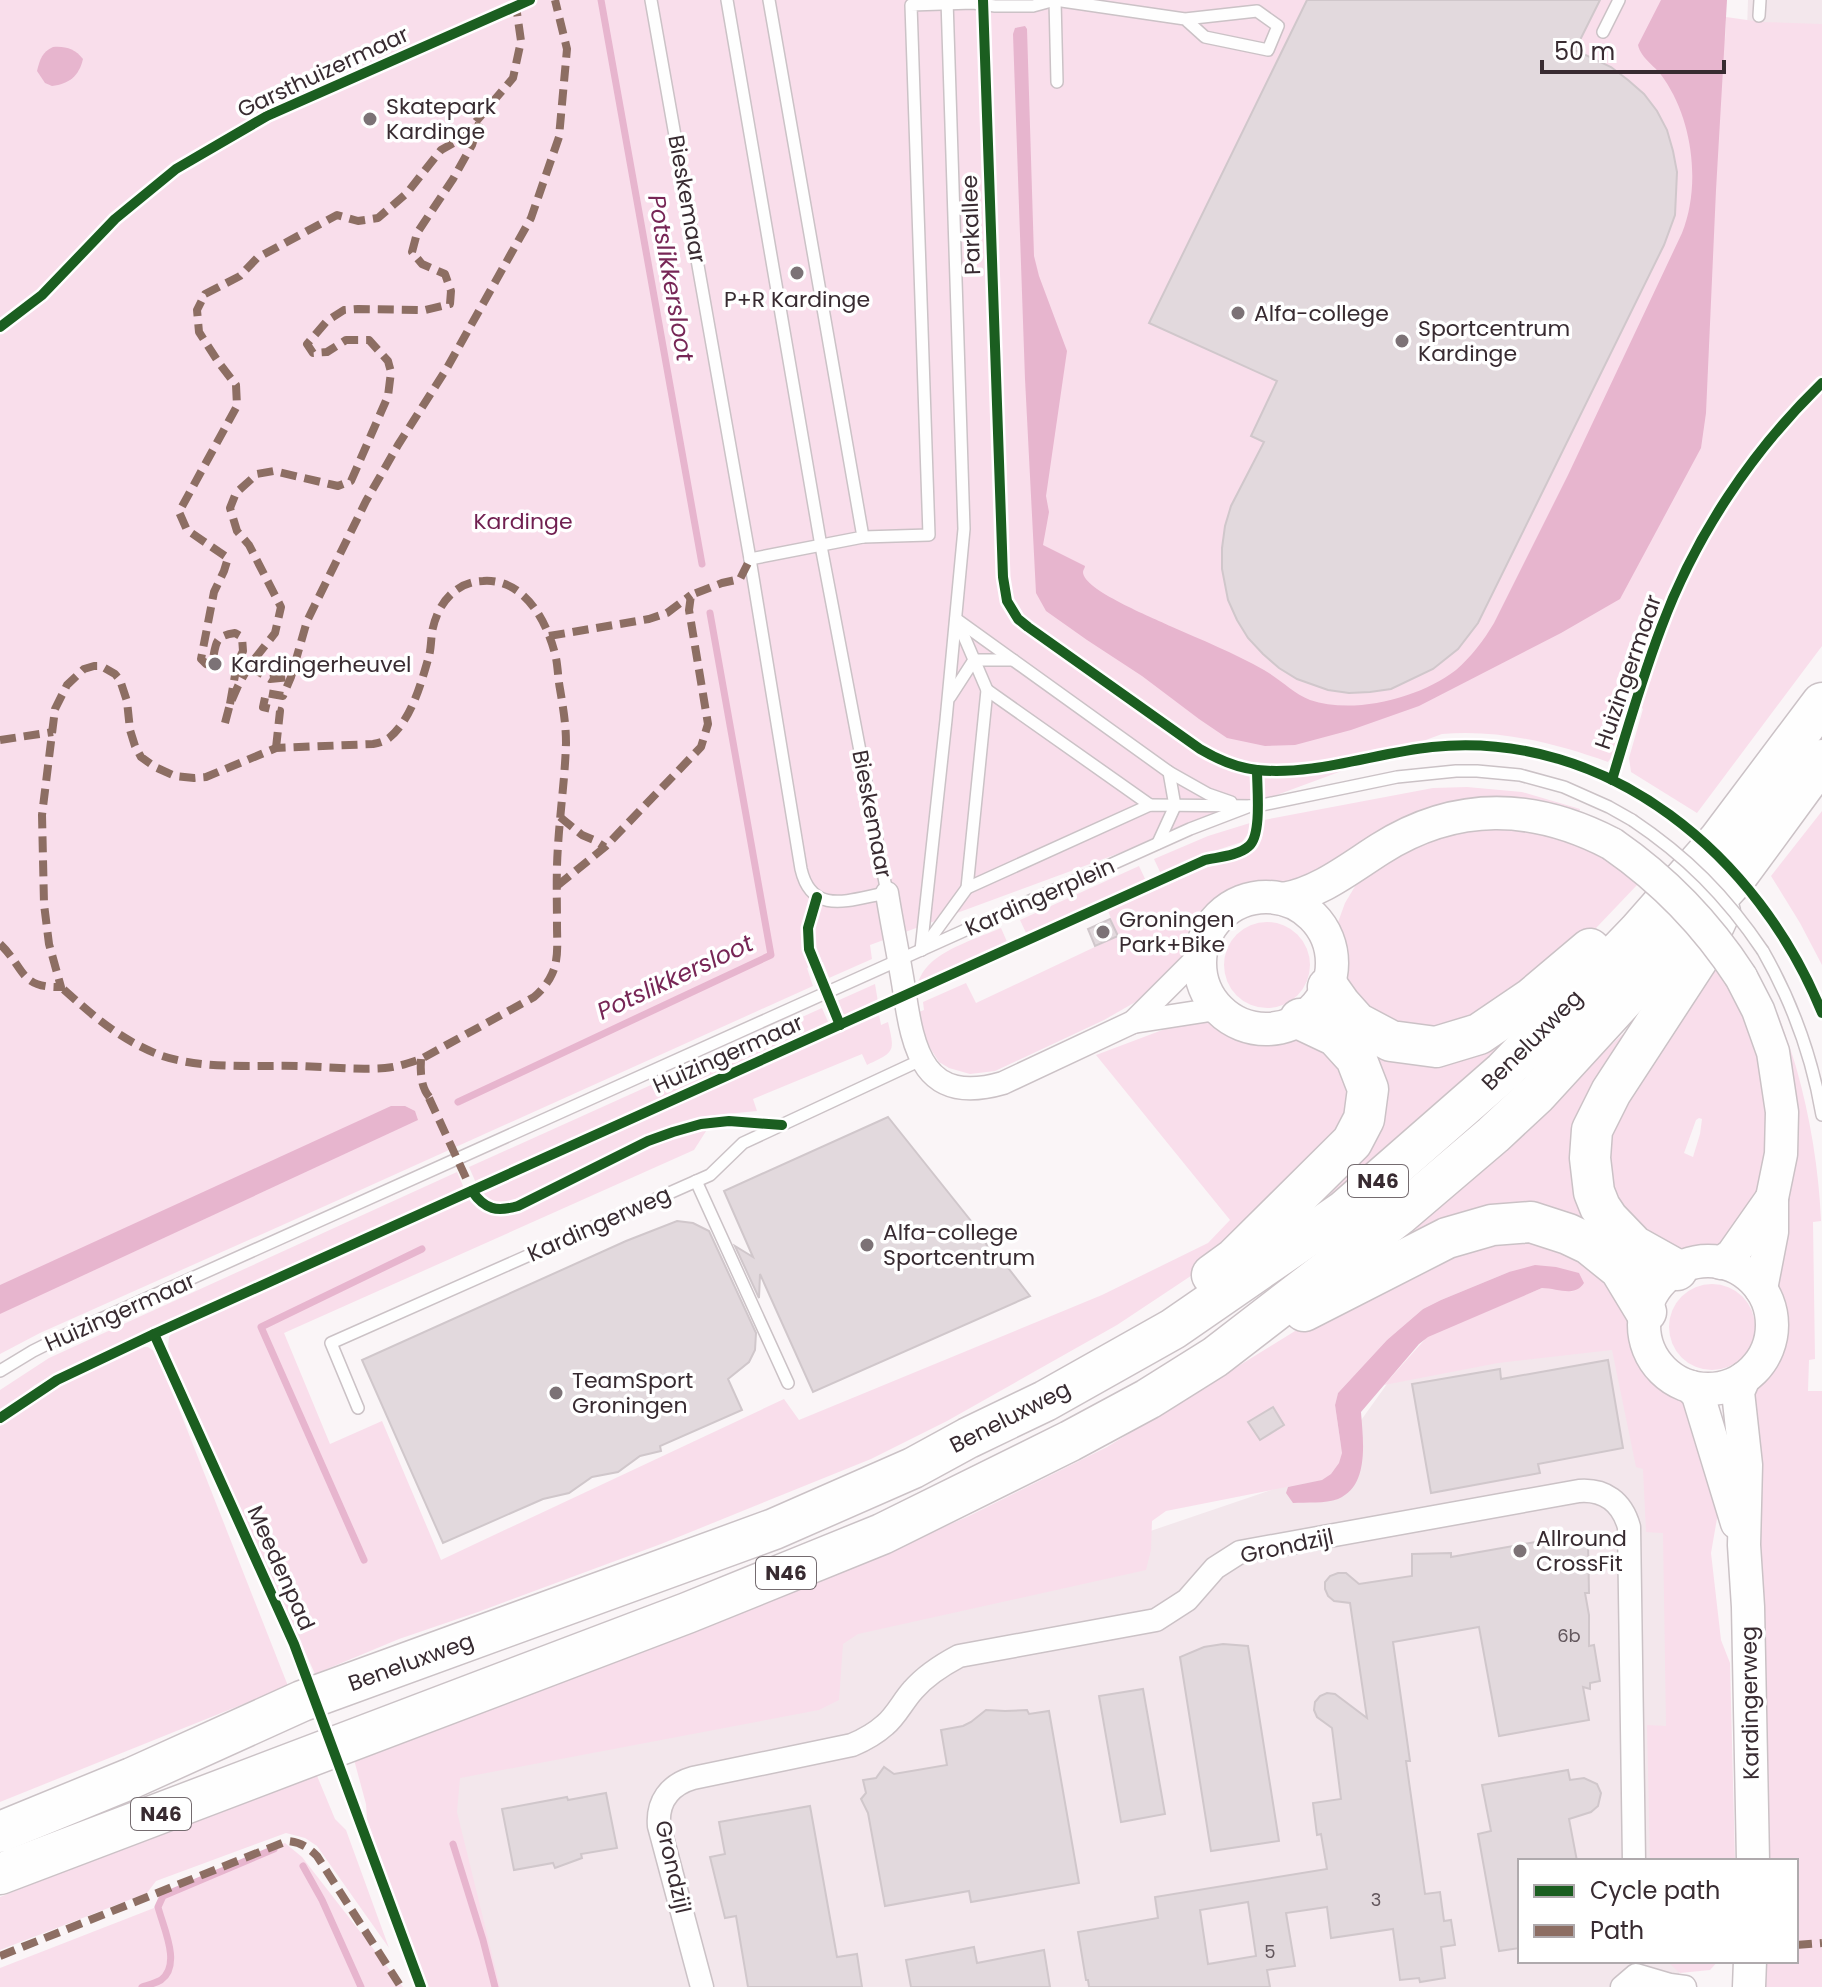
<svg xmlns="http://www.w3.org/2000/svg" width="1822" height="1987" font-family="Poppins,sans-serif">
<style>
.built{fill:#f3e7ec}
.green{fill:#f9deeb;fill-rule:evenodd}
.water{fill:#e7b5ce}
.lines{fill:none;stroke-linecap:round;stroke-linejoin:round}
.stream{stroke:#e7b5ce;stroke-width:7}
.building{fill:#e2d9dd;stroke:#d0c7cb;stroke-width:2;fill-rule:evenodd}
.lane-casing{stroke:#cbc2c6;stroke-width:14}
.street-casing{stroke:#cbc2c6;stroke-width:25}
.secondary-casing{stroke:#cbc2c6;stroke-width:35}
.highway-casing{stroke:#cbc2c6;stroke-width:43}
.lane{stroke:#fefefe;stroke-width:11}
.street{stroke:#fefefe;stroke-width:22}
.secondary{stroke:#fefefe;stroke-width:32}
.highway{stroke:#fefefe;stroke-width:40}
.lane-bridge-casing{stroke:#cbc2c6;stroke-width:14;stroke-linecap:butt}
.secondary-bridge-casing{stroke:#cbc2c6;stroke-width:35;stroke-linecap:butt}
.lane-bridge{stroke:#fefefe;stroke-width:11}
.secondary-bridge{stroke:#fefefe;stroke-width:32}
.quiet{stroke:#8d6e63;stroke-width:8;stroke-dasharray:16 8;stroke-linecap:butt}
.cycleway-casing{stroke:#fff;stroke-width:15}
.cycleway{stroke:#1b5e20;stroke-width:10}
.poi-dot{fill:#7c7276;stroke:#fff;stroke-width:3}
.labels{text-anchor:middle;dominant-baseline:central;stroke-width:7;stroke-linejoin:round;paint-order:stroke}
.number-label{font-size:18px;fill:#62565c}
.shield{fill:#fff;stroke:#746b6f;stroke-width:2}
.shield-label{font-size:20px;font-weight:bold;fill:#382b31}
.street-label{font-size:22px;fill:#382b31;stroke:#fff}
.poi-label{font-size:22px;fill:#382b31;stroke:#fff;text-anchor:start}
.park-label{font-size:22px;fill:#701f50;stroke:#fff}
.water-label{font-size:24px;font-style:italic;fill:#772656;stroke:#fff}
</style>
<rect width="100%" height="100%" fill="#faf5f7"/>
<g class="built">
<path d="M1748,0H1822V31L1747,29Z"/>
<path d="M1615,1342L1666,1422L1685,1861H1520V1961H1680L1678,1987H478L430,1776L1324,1472L1392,1377Z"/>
</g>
<g class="green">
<path d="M0,0H1720L1725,40L1726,17L1761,22L1822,24V646L1697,813L1631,772L1629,758L1643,709L1632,701L1615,752L1608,762C1555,743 1499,729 1442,734L870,945L872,959L829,978L823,962L807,968L813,986L325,1206L40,1333L0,1354Z"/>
<path d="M1467,787L1522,792L1580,809L1579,814L1541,803L1322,872L1275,888L1259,889L1241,894L1221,907L1204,923L1186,954L1139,1000L1104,1020L995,1071L970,1074L949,1068L939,1062L925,1040L919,1012L924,1010L923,1002L966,983L976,1003L1118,936L1108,911L1208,867L1244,857L1254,850L1262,838L1264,820L1433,788Z"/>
<path d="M1822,811V965L1800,923L1771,876Z"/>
<path d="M1250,823V831L1242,842L1205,854L1161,874L1154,859L1208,836Z"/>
<path d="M1470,828L1529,831L1592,850L1638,884L1597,927L1553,966L1456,1029L1383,1025L1341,975L1337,925L1345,903L1357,883L1423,840Z"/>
<path d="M1139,866L1146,881L1027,935L1020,920Z"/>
<circle cx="1267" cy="965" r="43"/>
<path d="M1001,928L1008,944L917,984C920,978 922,972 927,967C942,949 980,937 1001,928Z"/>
<path d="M1709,959L1731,990L1753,1034L1769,1109L1762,1179L1740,1225L1724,1244L1702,1253L1675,1254L1636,1233L1600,1167L1608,1117ZM1699,1118L1702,1119L1700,1134L1693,1157L1684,1153L1696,1120Z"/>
<path d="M875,984L878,1002L844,1017L837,1001Z"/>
<path d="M1557,994L1420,1127L1268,1244L1349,1162L1362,1051L1396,1052Z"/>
<path d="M822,1008L829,1024L476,1183L469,1167Z"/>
<path d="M879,1014L881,1025L888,1022C895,1052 895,1052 867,1065L862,1054L753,1099L757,1111L706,1116L650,1134L513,1202C500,1205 490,1205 483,1194L585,1145Z"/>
<path d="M1778,1014C1784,1032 1791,1049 1796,1067C1810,1116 1819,1170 1821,1221L1813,1222L1815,1359L1809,1360L1808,1391H1822V1987H1763L1765,1961H1796V1861H1767L1754,1396C1765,1377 1786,1339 1783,1317C1782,1309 1777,1300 1775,1292V1016Z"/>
<path d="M1212,1021L1242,1034L1267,1037L1302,1034L1350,1074L1349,1125L1248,1238L1117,1325L947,1421L871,1459L661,1544L478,1612L399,1639L315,1674L168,1348L169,1337L172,1333L469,1199C482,1210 493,1215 510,1214L654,1145L708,1128L694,1150L284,1333L330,1444L382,1421L441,1560L784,1399L799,1420L1102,1295L1208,1243L1230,1220L1096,1055L1181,1023Z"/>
<path d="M1629,1028L1592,1104L1607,1231L1561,1221L1354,1274L1515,1137Z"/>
<path d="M457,1172L464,1188L58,1372L35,1385L0,1412V1390L49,1358Z"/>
<path d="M1504,1231L1594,1256L1632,1312L1641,1355L1654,1375L1678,1397L1688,1409L1719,1507L1711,1553L1721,1640L1730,1663L1735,1861H1650L1647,1725L1666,1726L1663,1533L1646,1532L1643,1469L1636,1467L1612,1350L1498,1363L1384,1385L1428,1336L1542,1288H1553L1574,1292L1509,1272L1441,1300L1423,1309L1387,1340L1338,1393L1335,1405L1342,1453L1339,1463L1331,1474L1322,1480L1166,1511L1152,1521L1151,1550L1146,1570L858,1634L843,1644L839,1700L819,1710L460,1778L457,1812L500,1987H423L367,1819L366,1804L353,1756L677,1633L822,1580L969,1516L1107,1447L1350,1297Z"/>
<circle cx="1712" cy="1327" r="43"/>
<path d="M140,1347H148L154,1351L177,1404L288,1686L0,1802V1426L28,1405L63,1384Z"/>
<path d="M315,1771L335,1819L346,1830L389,1948L317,1846L305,1838L286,1833L156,1881L147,1893L0,1950V1897Z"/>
<path d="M285,1843L302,1857L403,1987H0V1968L154,1908L162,1894Z"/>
<path d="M1667,1961H1718L1710,1970L1680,1973Z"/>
</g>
<g class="water">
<path d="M1661,0H1727L1716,190L1706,413L1701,448L1620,599L1561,633L1419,706L1351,730L1295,745L1265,746L1227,738L1199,719L1142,676L1087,640L1046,611L1036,593L1025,379L1013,34L1015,28L1025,26L1027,29L1034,256L1039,276L1067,351L1046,496L1049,512L1043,545L1085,566C1085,568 1083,570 1083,572C1083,590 1154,618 1170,626C1202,640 1234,653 1264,670C1280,679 1293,693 1310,700C1354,715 1420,698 1456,670C1471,657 1484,640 1494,623L1568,475L1682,233C1701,186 1693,121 1664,79C1657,67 1641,59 1638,45Z"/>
<path d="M53,47C66,46 75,49 83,59C79,76 69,84 52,86L45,83L37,71C40,59 42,52 53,47Z"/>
<path d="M391,1106H405L415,1111L418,1120L0,1314V1285Z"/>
<path d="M1535,1265L1556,1267L1579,1273L1584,1283C1574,1298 1558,1288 1542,1288L1428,1337L1419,1344L1361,1412C1363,1440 1370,1486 1338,1499C1325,1504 1306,1502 1293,1503L1286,1493L1288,1487L1322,1480L1331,1474L1339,1463L1342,1453L1335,1405L1338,1393L1387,1340L1423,1309L1441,1300L1509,1272Z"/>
</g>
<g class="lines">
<g class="stream">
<path d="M601,0L702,564"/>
<path d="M458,1102L771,955L710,613"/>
<path d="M364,1560L261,1327L422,1249"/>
<path d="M453,1844L483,1940L495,1987"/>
<path d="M303,1866L322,1900L361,1987"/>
<path d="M142,1987C148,1985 156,1983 161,1980C182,1965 163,1927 158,1907L163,1896L274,1849"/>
</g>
</g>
<g class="building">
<path d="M1307,0H1600L1575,50L1611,67L1628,80L1644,94L1657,111L1667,130L1673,151L1677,172L1675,215L1664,245L1478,623L1458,649L1433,669L1391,689L1370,692L1349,693L1328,690L1297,679L1279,668L1263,654L1248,638L1237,620L1228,600L1222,569V548L1225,526L1231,506L1264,442L1251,436L1277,381L1149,323Z"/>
<path d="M1110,919L1118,936L1095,946L1088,929Z"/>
<path d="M888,1117L983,1236L992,1258L998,1255L1030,1296L813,1392L760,1274L759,1298L735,1246L753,1257L724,1191Z"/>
<path d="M677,1221L693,1223L709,1231L756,1333L755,1350L749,1362L728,1379L742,1410L660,1446L661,1451L640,1456L618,1472L592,1477L569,1493L543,1499L443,1543L362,1360L626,1241Z"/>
<path d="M1608,1360L1623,1448L1538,1464L1540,1473L1431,1493L1412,1384L1500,1369L1501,1379Z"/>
<path d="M1273,1407L1284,1425L1260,1440L1248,1422Z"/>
<path d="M1575,1535L1576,1544L1588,1542L1589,1593H1585L1589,1615V1646L1594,1645L1600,1681L1590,1683V1689L1583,1687L1589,1720L1499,1736L1479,1627L1393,1642L1410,1761H1406L1425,1894L1440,1892L1444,1921L1451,1920L1455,1945L1441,1947L1445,1978L1420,1982L1419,1978L1400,1980L1393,1929L1331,1938L1327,1907L1286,1913L1295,1966L1267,1970L1270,1987H1089L1088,1980H1086L1078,1932L1158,1918L1155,1897L1327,1869L1321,1834L1317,1835L1313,1803L1341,1799L1332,1728L1317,1717L1314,1710L1315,1702L1320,1696L1327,1693L1335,1694L1367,1718L1350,1603L1334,1601L1328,1596L1325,1589V1582L1330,1576L1338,1573H1346L1359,1584L1412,1576V1554L1451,1553V1557ZM1248,1902L1256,1956L1208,1964L1200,1910Z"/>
<path d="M1223,1644L1248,1646L1279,1841L1211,1851L1180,1657L1204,1647Z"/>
<path d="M1143,1689L1165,1814L1121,1822L1099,1696Z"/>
<path d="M986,1710L1005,1711L1027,1710L1029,1714L1049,1711L1079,1883L971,1902L969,1891L885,1906L868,1813L861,1799L866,1793L863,1780L876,1778L884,1767L894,1774L947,1765L941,1730L963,1726L971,1722Z"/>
<path d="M1568,1770L1570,1780L1584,1778L1597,1784L1601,1793L1598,1806L1591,1812L1569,1819L1577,1861H1520V1948L1499,1951L1478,1834L1491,1831L1482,1785Z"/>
<path d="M606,1793L617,1848L581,1854L582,1858L555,1868L553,1863L514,1870L502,1809L567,1797L568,1800Z"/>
<path d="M810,1806L837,1957L857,1954L862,1987H748L736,1916L725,1918L710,1857L725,1854L719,1822Z"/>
<path d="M974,1947L977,1963L1044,1950L1050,1987H911L906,1960Z"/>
</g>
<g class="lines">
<g class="lane-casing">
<g id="lane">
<path d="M651,0L750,559L801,869C812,917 851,899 887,893L821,546L727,0"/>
<path d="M1055,0L1057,82"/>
<path d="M1759,16L1760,0"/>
<path d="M1603,32L1619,0"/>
<path d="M863,537L929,535L911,5L973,3L995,6H1033L1055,0L1185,19L1257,11L1278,26L1268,50L1205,37L1185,19"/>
<path d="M750,559L863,537L769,0"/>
<path d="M956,619L1169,772L1208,794L1231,802"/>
<path d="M957,620L987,690L967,888"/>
<path d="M987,690L1150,805"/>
<path d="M950,697L974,660H1013"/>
<path d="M1158,843L1175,806L1169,772"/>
<path d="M921,950L946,720L964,529L947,0"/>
<path d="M922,950L967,888L1150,805L1257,806L1397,777L1456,771H1477L1520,775L1564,787L1609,807L1632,820"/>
<path d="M1763,951C1792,1002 1812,1056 1822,1115"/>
<path d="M696,1181L788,1383"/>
<path d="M0,1371L33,1351L61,1337L1190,829L1250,806"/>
<path d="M358,1408L331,1343L710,1175L743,1143L921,1060"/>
</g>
</g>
<g class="street-casing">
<g id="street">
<path d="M887,893C892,925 899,957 904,989C913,1051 924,1106 1003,1083L1133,1022L1210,1010L1221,1011"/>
<path d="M1133,1022L1201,954"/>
<path d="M702,1987L659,1826C657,1802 669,1785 693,1778L852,1745C864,1740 875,1734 885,1725C896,1716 903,1701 913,1690C926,1675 942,1665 959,1656L1156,1620L1187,1600L1215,1568L1240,1552L1579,1491C1605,1489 1622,1502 1629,1527L1634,1861"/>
<path d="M1622,1987L1636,1975L1670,1985L1685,1987"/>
</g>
</g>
<g class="secondary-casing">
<g id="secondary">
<circle cx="1266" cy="963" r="66"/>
<path d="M1283,899C1319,893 1350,868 1380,849C1456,801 1533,803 1612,844"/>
<path d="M1741,977L1758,1010L1773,1052L1782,1112L1781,1154L1772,1198V1232L1761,1289"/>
<circle cx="1708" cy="1325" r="64"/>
<path d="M1721,1263L1732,1255L1772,1198"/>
<path d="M1744,1378L1738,1392L1746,1465L1744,1545L1748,1607L1753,1861"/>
<path d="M1691,1387L1698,1395L1737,1523"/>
<path d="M1749,1987L1750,1961"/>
</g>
</g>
<g class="highway-casing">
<g id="highway">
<path d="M1328,987L1340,1004L1357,1023L1391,1041L1436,1047L1479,1034L1532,998L1590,949"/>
<path d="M1677,1270L1634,1246L1608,1219L1600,1207L1594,1192L1590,1158L1592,1130L1611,1092L1699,957L1720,912"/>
<path d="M1212,1275L1234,1259L1352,1142L1364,1119L1368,1089L1356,1058L1336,1036L1300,1019"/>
<path d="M1304,1311L1447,1238L1492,1225L1531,1222L1568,1234L1589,1244L1620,1269L1646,1312"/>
<path d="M0,1832L132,1778L302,1701L774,1529L913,1468L968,1438L1045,1401L1173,1329L1344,1211L1504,1071L1638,932L1719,840L1822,703"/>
<path d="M0,1874L687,1613L882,1534L1070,1441L1148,1399L1215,1357L1398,1216L1493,1135L1537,1094L1737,876L1822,760"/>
</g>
</g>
<use href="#lane" class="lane"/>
<use href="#street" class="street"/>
<use href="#secondary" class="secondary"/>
<use href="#highway" class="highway"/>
<g class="lane-bridge-casing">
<path id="lane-bridge" d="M1632,820C1686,856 1726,896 1763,951"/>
</g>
<g class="secondary-bridge-casing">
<path id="secondary-bridge" d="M1612,844C1664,880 1706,923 1741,977"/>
</g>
<use href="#lane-bridge" class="lane-bridge"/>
<use href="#secondary-bridge" class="secondary-bridge"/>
<g class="quiet">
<path d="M549,636L649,619L667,613L691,595"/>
<path d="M249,666L270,679L291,677"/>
<path d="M230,704L237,664L243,651L242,637L235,633C216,636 216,641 213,659L206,664L201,659L214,592L224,571L228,558L187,530L179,512L237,406L236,385L219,363L199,332L197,310L205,294L240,276L257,258L337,215L358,221L378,218L407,193L441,150L462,138L513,78L521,41L516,6"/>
<path d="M225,723L230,704L238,686L249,666L275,633L281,607L249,545L237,531L230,508L236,493L257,474L274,471L338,486L351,481L388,396L391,372L388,361L369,340H346L327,352L313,353L307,344L327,321L344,310L358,309L425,310L450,304L451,291L445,274L422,264L412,252L417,233L453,179L472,145L479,123"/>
<path d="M0,740L53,732"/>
<path d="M276,748L280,711L263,707L266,693L283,696L291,677L307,621L366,501L398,445L447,368L531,218L559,137L567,49L555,0"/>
<path d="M560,817L582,835L594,840L605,847"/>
<path d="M557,886L605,847L701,747L708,724L689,610L691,595L722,583L740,579L750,559"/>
<path d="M0,944C25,968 19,988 61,987L49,944L44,904L42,815L55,709L67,685L84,669L94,666H101L115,674L120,680L127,701L130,730L135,746L141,757L155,767L175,776L194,778L206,777L276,748L373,744C379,743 385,741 389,738C412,719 421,683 429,656C431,649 431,640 432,632C437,605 454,582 483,581C525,578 548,623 556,658C558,668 558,679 560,689C563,707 566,724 566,743C565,778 560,812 558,846C556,873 557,899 557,926C557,942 559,959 552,974C548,983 541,991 534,997L421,1059C409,1063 398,1067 385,1068C357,1070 327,1067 298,1066C254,1065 199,1070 157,1054C118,1038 92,1015 61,987"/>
<path d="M421,1059C420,1074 421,1093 435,1102"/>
<path d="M429,1098L472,1191"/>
<path d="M1796,1945L1822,1943"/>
<path d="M0,1956L287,1841C300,1842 308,1847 317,1856L401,1987"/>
</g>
<g class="cycleway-casing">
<g id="cycleway">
<path d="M983,0L1003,577L1007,601L1018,619L1028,627L1200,749C1217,759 1238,768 1257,770C1314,776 1375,753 1432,747C1609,729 1759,857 1822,1013"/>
<path d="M0,327L42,295L115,219L176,169L267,116L530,0"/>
<path d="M1612,780C1627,730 1642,678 1661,628C1695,536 1752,451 1822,383"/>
<path d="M817,897L808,928L809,949L840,1025"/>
<path d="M472,1191C485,1210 497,1212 518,1206L648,1141L673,1132L701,1124L729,1121L782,1125"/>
<path d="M154,1334L294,1644L421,1987"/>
<path d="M0,1418L57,1380L154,1334L1205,860C1218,857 1238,856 1249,846C1262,835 1257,788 1257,770"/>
</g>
</g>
<use href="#cycleway" class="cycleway"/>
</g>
<g class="poi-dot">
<circle cx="370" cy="119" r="8"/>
<circle cx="797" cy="273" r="8"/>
<circle cx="1238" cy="313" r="8"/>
<circle cx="1402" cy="341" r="8"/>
<circle cx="215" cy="664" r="8"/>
<circle cx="1103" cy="932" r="8"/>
<circle cx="867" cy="1245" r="8"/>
<circle cx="556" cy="1393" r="8"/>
<circle cx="1520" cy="1551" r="8"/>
</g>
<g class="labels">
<g class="number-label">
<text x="1569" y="1635">6b</text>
<text x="1376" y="1899">3</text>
<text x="1270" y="1951">5</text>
</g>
<g class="shield">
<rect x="1348" y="1165" width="60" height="32" rx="6"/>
<rect x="756" y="1557" width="60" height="32" rx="6"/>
<rect x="131" y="1798" width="60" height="32" rx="6"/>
</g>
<g class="shield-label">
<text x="1378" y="1181">N46</text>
<text x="786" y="1573">N46</text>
<text x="161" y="1814">N46</text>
</g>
<g class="street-label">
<text transform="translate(323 72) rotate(-25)">Garsthuizermaar</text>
<text transform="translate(687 199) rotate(80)">Bieskemaar</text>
<text transform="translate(971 225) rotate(-92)">Parkallee</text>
<text transform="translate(1628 672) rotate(-71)">Huizingermaar</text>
<text transform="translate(872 814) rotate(79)">Bieskemaar</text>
<text transform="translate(1040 897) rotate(-24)">Kardingerplein</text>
<text transform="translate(1532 1040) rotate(-45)">Beneluxweg</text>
<text transform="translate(728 1054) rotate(-24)">Huizingermaar</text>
<text transform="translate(599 1224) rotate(-24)">Kardingerweg</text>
<text transform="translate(120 1312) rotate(-24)">Huizingermaar</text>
<text transform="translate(1010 1417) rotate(-27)">Beneluxweg</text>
<text transform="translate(1287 1546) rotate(-12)">Grondzijl</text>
<text transform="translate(281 1568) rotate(66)">Meedenpad</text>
<text transform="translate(411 1662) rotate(-20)">Beneluxweg</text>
<text transform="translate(1750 1703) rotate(-91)">Kardingerweg</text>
<text transform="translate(673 1867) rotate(77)">Grondzijl</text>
</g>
<g class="poi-label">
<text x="386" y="106">Skatepark<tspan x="386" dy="25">Kardinge</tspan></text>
<text x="797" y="299" text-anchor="middle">P+R Kardinge</text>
<text x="1254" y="313">Alfa-college</text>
<text x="1418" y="328">Sportcentrum<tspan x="1418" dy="25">Kardinge</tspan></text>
<text x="231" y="664">Kardingerheuvel</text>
<text x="1119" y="919">Groningen<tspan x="1119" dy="25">Park+Bike</tspan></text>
<text x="883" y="1232">Alfa-college<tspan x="883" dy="25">Sportcentrum</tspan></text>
<text x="572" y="1380">TeamSport<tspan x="572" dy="25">Groningen</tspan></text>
<text x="1536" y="1538">Allround<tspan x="1536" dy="25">CrossFit</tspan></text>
</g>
<g class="park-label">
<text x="523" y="521">Kardinge</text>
</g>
<g class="water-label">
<text transform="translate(671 278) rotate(80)">Potslikkersloot</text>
<text transform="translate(675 977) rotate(-25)">Potslikkersloot</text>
</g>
</g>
<rect x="1518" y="1859" width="280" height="104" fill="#ffffff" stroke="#afaaad" stroke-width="2"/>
<rect x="1534" y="1885" width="40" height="12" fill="#1b5e20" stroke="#afaaad" stroke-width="2"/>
<text x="1590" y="1899" font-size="24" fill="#382b31">Cycle path</text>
<rect x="1534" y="1925" width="40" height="12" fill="#8d6e63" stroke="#afaaad" stroke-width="2"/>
<text x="1590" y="1939" font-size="24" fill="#382b31">Path</text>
<path d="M1542 60v12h182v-12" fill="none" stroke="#382b31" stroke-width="4"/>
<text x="1554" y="60" font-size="24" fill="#382b31" stroke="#ffffff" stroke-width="6" paint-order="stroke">50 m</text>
</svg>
